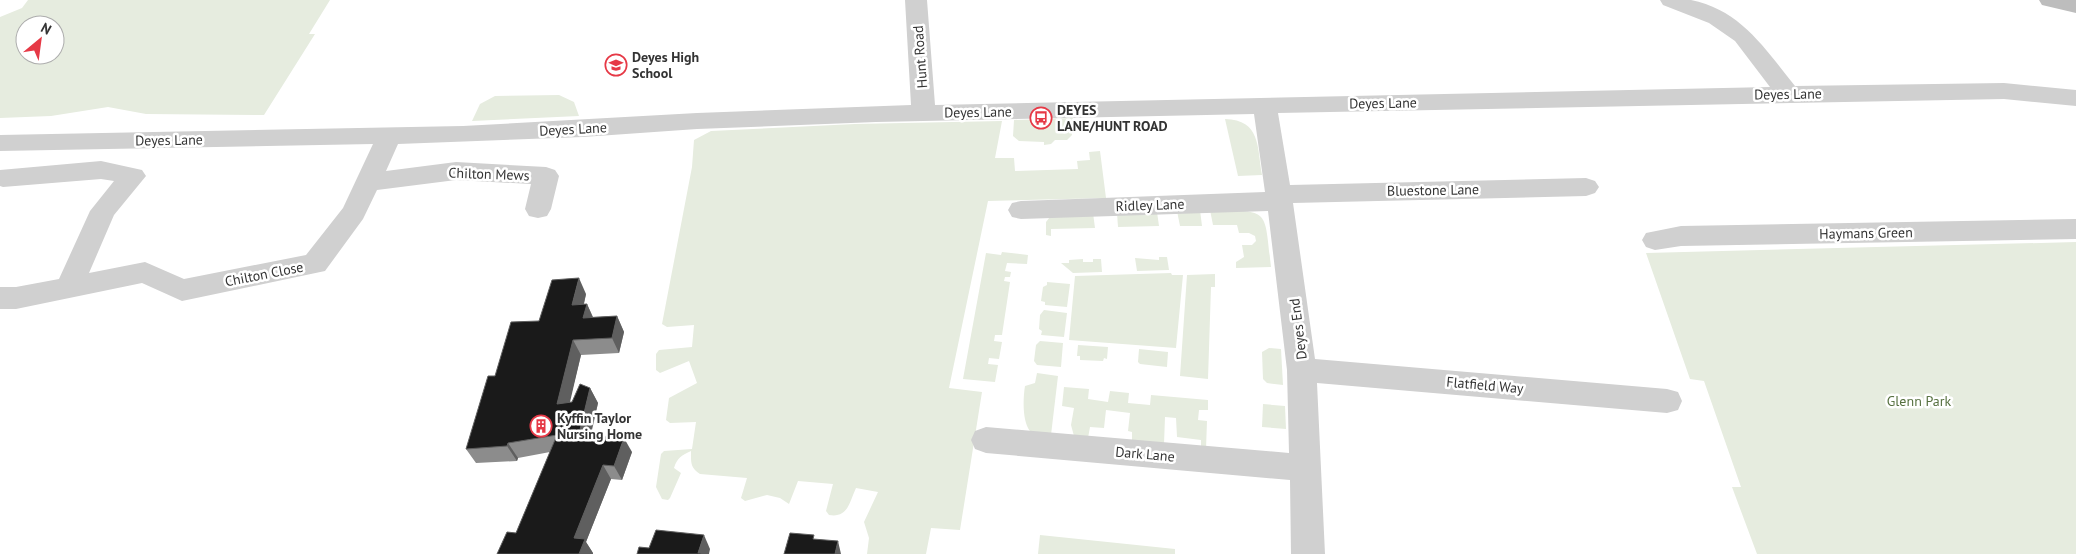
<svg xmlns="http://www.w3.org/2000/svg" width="2076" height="554" font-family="'PT Sans',sans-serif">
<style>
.green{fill:#e6ecdf;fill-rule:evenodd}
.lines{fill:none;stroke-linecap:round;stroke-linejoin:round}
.street{fill:#d0d0d0;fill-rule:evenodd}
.secondary{fill:#bdbdbd;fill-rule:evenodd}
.wall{fill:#8c8c8c}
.shaded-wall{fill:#5f5f5f}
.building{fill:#1a1a1a;stroke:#5f5f5f}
.labels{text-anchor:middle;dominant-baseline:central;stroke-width:5;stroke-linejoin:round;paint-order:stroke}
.poi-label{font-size:14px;font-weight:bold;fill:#333;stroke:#fff;text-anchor:start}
.street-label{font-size:14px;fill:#333;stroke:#fff}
.park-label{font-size:14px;fill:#56703f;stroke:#fff}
</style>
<rect width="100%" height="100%" fill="#fff"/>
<g class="green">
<path d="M28,0H330L309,34H315L264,115L146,114L108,107L51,116L0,118V17L22,8ZM25,25H55V55H25Z"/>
<path d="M559,95L574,102L579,116L472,121L480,104L495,96Z"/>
<path d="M1073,118L1075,126L1071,129L1072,135L1067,140H1055L1051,144L1044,145V142L1019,141L1013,136L1014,120Z"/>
<path d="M1225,119C1261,120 1257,147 1262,175L1238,176Z"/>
<path d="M1002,121L995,158H1014L1015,171L1078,169L1077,161L1090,160L1089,152L1100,151L1106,198L988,201L949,388L982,392L960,530L931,528L926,554H867L869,538L864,522L878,492L856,488C849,503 848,518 829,515L826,511L833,484L798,481L789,504L780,498L767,495L745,501L741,498L747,478L700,474C690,468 691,462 691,451C682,455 677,458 674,468L681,473L670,498L668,500L662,499L656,487L661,454L664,451L692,449L696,422L670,423L666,420L669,398L697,383L689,361L660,373L656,370V354L659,350L692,347L694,325L667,327L662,324L692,167L694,140L711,131L855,124Z"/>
<path d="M1200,210L1202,226H1180L1177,211Z"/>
<path d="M1210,210C1271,211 1264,208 1271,267L1236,268V262L1244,257L1242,245H1252L1256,241L1255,236L1249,233H1239L1237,225H1213Z"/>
<path d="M1157,212L1159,226L1118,227L1117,213Z"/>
<path d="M1093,213L1095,228L1051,229V236L1046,235V222L1050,217Z"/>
<path d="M2076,242V554H1757L1732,487H1741L1704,381L1690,379L1646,253Z"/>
<path d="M1002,252L1028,255L1027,264L1007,263L1005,271L1011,272L1010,277H1005L1004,281L1010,282L1002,335H995L994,341L1002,342L999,359L989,358L988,364L998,365L995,382L963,379L986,253L1001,255Z"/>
<path d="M1159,257H1167L1169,270L1137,271L1135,258L1159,260Z"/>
<path d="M1083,259V262H1093V259H1101L1102,272L1073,273L1061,263H1069V260Z"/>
<path d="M1171,273L1172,275H1183L1176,348L1069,340L1075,276Z"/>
<path d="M1215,274V287H1211L1208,379L1180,376L1187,275Z"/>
<path d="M1047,282L1070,284L1067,307L1045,305V302L1041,301L1043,287L1047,285Z"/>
<path d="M1044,310L1067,313L1064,337L1041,335L1042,331L1039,329L1040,315Z"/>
<path d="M1040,341L1063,343L1061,367L1037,365L1034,361L1036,345Z"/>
<path d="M1078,345L1108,347L1107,359L1104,358L1103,361L1080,360V356H1077Z"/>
<path d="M1269,348L1281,349L1283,385L1267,383L1263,379L1262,352Z"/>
<path d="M1139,349L1168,352L1167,367L1140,364L1138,362Z"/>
<path d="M1037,373L1058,376L1051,435L1031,432C1022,423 1023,398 1025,386L1035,383Z"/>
<path d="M1064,387L1089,389L1088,399L1108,402L1110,391L1129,393L1128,403L1150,405L1151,395L1208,400V410H1199L1198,420L1207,421L1206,449L1201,448V440L1177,437L1176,418L1165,417L1164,444L1132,441V432L1128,431L1130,413L1106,410L1104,428L1090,427L1088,438L1074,436L1071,425L1074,408L1062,406Z"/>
<path d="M1263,404L1285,406L1286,429L1262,427Z"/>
<path d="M1040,535L1175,549V554H1038Z"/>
</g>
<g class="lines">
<g class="street">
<path d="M905,0H927L935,105L1770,87L1735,41L1709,23L1663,5L1660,0C1670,0 1681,0 1691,0C1741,10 1765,49 1795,86L2004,83L2076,90V106L2004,99L1278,113L1290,185L1586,178L1595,181L1599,187L1595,193L1586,196L1293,203L1315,359L1667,389L1678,392L1682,401L1678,410L1667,413L1317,383L1325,554H1291L1290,480L986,453L975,449L971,440L975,431L986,427L1289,453L1287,370L1268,211L1021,219L1012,217L1008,210L1012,203L1021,201L1265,192L1254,114L876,122L697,129L583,137L398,144L386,171L456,162L546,167L555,170L559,176L551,209L547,216L538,218L529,216L525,209L531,184L456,180L377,190L363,219L325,271L182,301L142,283L16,309H0V287H16L59,279L90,211L114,181L101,179L3,187L0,186V170L101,161L142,170L146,176L114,215L89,273L145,262L184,279L306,255L343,208L373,144L0,151V135L463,126L697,113L911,105Z"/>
<path d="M2076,219V239L1681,246L1655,250L1646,247L1642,240L1646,233L1681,226Z"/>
</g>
<path class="secondary" d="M2039,0H2076V13L2042,5Z"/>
</g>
<path class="wall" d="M586,294L584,304H587L593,317L617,316L624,332L619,353L581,355L569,403L572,402L590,388L598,403L591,435L632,452L622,480L611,479L586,542L593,553L516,533L550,452L518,458L517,461L476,463L466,449L495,376L539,321Z"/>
<g class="shaded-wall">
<path d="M579,278L586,294L580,320L572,305Z"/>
<path d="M587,304L594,320L583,318Z"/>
<path d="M617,316L624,332L619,353L612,338Z"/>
<path d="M573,340L581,355L566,419L557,404Z"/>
<path d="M590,388L598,403L587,449L579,434Z"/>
<path d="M624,438L632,452L622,480L614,466Z"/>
<path d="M508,443L518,458L517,461L507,446Z"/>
<path d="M603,465L611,479L586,542L593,553V554H579L574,538Z"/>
<path d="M704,535L710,549L709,554H699L698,553Z"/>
<path d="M838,541L841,554H835Z"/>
</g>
<g class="building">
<path d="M579,278L572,305L587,304L583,318L617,316L612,338L573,340L557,404L572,402L580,384L590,388L579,434L624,438L614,466L603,465L574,538L585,539L579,554H497L507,532L516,533L557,435L508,443L507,446L466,449L488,376H495L511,322L539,321L552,280Z"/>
<path d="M656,530L704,535L698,553H701V554H637L639,547L649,548Z"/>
<path d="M790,533L814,535L813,539L838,541L835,554H784Z"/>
</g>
<defs>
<g id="school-ring" transform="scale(1.125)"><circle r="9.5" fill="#fff" stroke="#e63946" stroke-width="1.5"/><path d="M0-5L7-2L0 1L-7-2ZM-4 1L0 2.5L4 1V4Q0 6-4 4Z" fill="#e63946"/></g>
<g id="bus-ring" transform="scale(1.125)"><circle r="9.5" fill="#fff" stroke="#e63946" stroke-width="1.5"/><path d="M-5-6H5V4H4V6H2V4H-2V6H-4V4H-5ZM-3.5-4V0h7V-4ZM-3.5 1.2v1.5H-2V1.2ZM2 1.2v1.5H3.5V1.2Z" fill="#e63946"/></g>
<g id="building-ring" transform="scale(1.125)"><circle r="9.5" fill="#fff" stroke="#e63946" stroke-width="1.5"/><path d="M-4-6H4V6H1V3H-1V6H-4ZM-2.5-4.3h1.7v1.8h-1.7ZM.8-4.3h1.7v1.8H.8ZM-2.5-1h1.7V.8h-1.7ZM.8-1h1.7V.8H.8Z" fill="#e63946"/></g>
</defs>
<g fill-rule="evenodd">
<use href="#school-ring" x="616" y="65"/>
<use href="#bus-ring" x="1041" y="118"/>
<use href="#building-ring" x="541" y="426"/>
</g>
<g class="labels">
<g class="poi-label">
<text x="632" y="57">Deyes High<tspan x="632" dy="16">School</tspan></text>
<text x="1057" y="110">DEYES<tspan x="1057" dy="16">LANE/HUNT ROAD</tspan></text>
<text x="557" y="418">Kyffin Taylor<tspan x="557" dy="16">Nursing Home</tspan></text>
</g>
<g class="street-label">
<text transform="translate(920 57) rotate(-94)">Hunt Road</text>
<text transform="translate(1788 94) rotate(-1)">Deyes Lane</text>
<text transform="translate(1383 103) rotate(-1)">Deyes Lane</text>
<text transform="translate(978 112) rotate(-1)">Deyes Lane</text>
<text transform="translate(573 129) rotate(-3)">Deyes Lane</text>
<text transform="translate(169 140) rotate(-1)">Deyes Lane</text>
<text transform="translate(489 174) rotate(2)">Chilton Mews</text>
<text transform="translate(1433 190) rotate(-1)">Bluestone Lane</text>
<text transform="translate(1150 205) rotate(-2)">Ridley Lane</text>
<text transform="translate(1866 233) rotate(-1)">Haymans Green</text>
<text transform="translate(264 274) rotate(-11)">Chilton Close</text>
<text transform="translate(1298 329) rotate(-97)">Deyes End</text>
<text transform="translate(1485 385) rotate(5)">Flatfield Way</text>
<text transform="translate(1145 454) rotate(5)">Dark Lane</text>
</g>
<g class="park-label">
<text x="1919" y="401">Glenn Park</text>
</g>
</g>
<g transform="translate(40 40) rotate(29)"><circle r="24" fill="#ffffff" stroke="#adadad"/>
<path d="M0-4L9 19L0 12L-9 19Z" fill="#e63946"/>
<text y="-8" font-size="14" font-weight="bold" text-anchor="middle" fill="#333333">N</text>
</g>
</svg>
